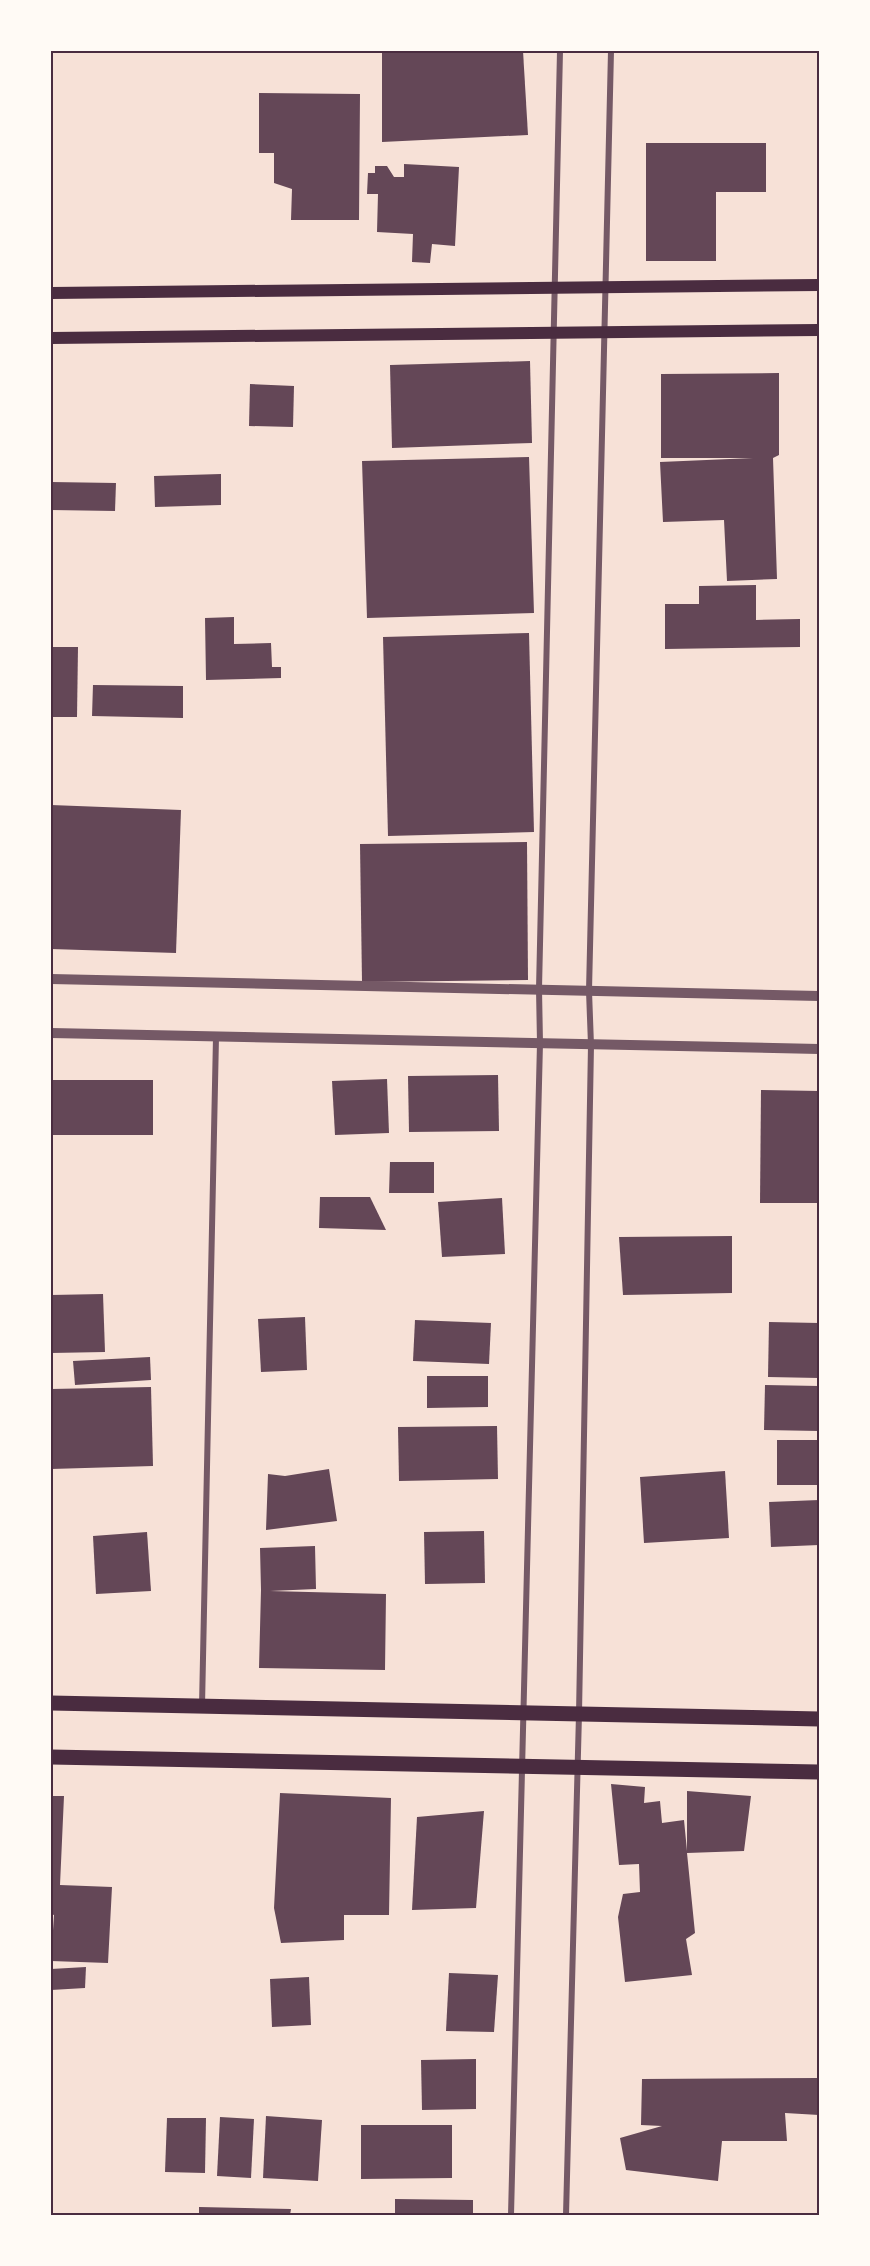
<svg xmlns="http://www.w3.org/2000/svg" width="870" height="2266" font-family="Cabin,sans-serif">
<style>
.building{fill:#644757}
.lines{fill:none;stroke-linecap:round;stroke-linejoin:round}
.minor{stroke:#755966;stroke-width:6}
.tertiary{stroke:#755966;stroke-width:10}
.secondary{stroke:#4a2c40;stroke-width:12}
.primary{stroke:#4a2c40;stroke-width:15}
.neatline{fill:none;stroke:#4a2c40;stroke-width:2}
</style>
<rect width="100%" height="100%" fill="#f7e1d7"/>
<g class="building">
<path d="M382,51H523L528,135L382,142Z"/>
<path d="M259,93L360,94L359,220H291L292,189L274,183V153H259Z"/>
<path d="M646,143H766V192H716V261H646Z"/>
<path d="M404,164L459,167L455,246L432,244L430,263L412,262L413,234L377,232L378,194H367L368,173H375V166H387L394,177H404Z"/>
<path d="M530,361L532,443L392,448L390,365Z"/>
<path d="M779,373V455L773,458L777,579L727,581L724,520L663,522L660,462L753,458H661V374Z"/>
<path d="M250,384L294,386L293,427L249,426Z"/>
<path d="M529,457L534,613L367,618L362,461Z"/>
<path d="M221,474V505L155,507L154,476Z"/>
<path d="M51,482L116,483L115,511L51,510Z"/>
<path d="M756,585V620L800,619V647L665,649V604H699V586Z"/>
<path d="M234,617V644L271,643L272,667H281V678L206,680L205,618Z"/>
<path d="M529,633L534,832L388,836L383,637Z"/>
<path d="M51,647H78L77,717H51Z"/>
<path d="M93,685L183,686V718L92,716Z"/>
<path d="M51,805L181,810L176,953L51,949Z"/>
<path d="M527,842L528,980L362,982L360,844Z"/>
<path d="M498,1075L499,1131L409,1132L408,1076Z"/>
<path d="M387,1079L389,1133L335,1135L332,1081Z"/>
<rect x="51" y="1080" width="102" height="55"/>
<path d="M761,1090L819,1091V1203H760Z"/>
<path d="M390,1162H434V1193H389Z"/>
<path d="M320,1197H370L386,1230L319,1228Z"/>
<path d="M502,1198L505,1254L442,1257L438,1202Z"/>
<path d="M732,1236V1293L623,1295L619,1237Z"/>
<path d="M103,1294L105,1352L51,1353V1295Z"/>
<path d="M305,1317L307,1370L261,1372L258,1319Z"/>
<path d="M415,1320L491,1323L489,1364L413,1361Z"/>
<path d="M769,1322L819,1323V1378L768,1377Z"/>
<path d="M150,1357L151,1380L75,1385L73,1361Z"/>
<path d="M427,1376H488V1407L427,1408Z"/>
<path d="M765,1385L819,1386V1431L764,1430Z"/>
<path d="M151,1387L153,1466L51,1469V1389Z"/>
<path d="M497,1426L498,1479L399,1481L398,1427Z"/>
<rect x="777" y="1440" width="42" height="45"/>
<path d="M329,1469L337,1521L266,1530L268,1474L285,1476Z"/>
<path d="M725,1471L729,1538L644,1543L640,1477Z"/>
<path d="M819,1500V1545L771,1547L769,1502Z"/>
<path d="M484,1531L485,1583L425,1584L424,1532Z"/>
<path d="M147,1532L151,1591L96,1594L93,1536Z"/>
<path d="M315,1546L316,1589L270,1591L386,1594L385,1670L259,1668L261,1590L260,1548Z"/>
<path d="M611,1784L645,1787L644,1803L660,1801L662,1823L684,1820L687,1851V1791L751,1796L744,1851L687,1853L695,1933L686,1939L692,1975L625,1982L618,1917L623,1894L640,1892L639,1864L619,1865Z"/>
<path d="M280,1793L391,1798L389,1915H344V1940L281,1943L274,1908Z"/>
<path d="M51,1796H64L60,1885L112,1887L108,1963L51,1961L54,1915L51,1914Z"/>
<path d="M484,1811L476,1908L412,1910L417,1817Z"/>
<path d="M86,1967L85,1988L51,1990V1969Z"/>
<path d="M449,1973L498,1975L494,2032L446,2031Z"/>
<path d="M309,1977L311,2025L272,2027L270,1979Z"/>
<path d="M476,2059V2109L422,2110L421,2060Z"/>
<path d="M819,2078V2115L785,2113L787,2141H722L718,2181L626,2170L620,2138L662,2126L641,2125L642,2079Z"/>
<path d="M266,2116L322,2120L318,2181L263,2178Z"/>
<path d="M220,2117L254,2119L251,2178L217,2176Z"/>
<path d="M167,2118H206L205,2173L165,2172Z"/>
<path d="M361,2125H452V2178L361,2179Z"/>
<path d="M395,2199L473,2200V2215H395Z"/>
<path d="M199,2207L291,2209L290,2215H199Z"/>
</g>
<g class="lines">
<g class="minor">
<path d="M202,1706L216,1037"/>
<path d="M511,2215L540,1043L539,989L560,51"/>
<path d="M566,2215L579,1714L591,1045L589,991L611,51"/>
</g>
<g class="tertiary">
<path d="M51,979L819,996"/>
<path d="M51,1033L819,1049"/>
</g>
<g class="secondary">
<path d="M51,293L819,285"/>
<path d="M51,338L819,330"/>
</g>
<g class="primary">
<path d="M51,1703L819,1719"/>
<path d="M51,1757L819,1772"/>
</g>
</g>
<rect width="870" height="2266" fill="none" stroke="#fffaf5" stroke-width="105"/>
<rect x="52" y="52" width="766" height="2162" class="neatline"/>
</svg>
